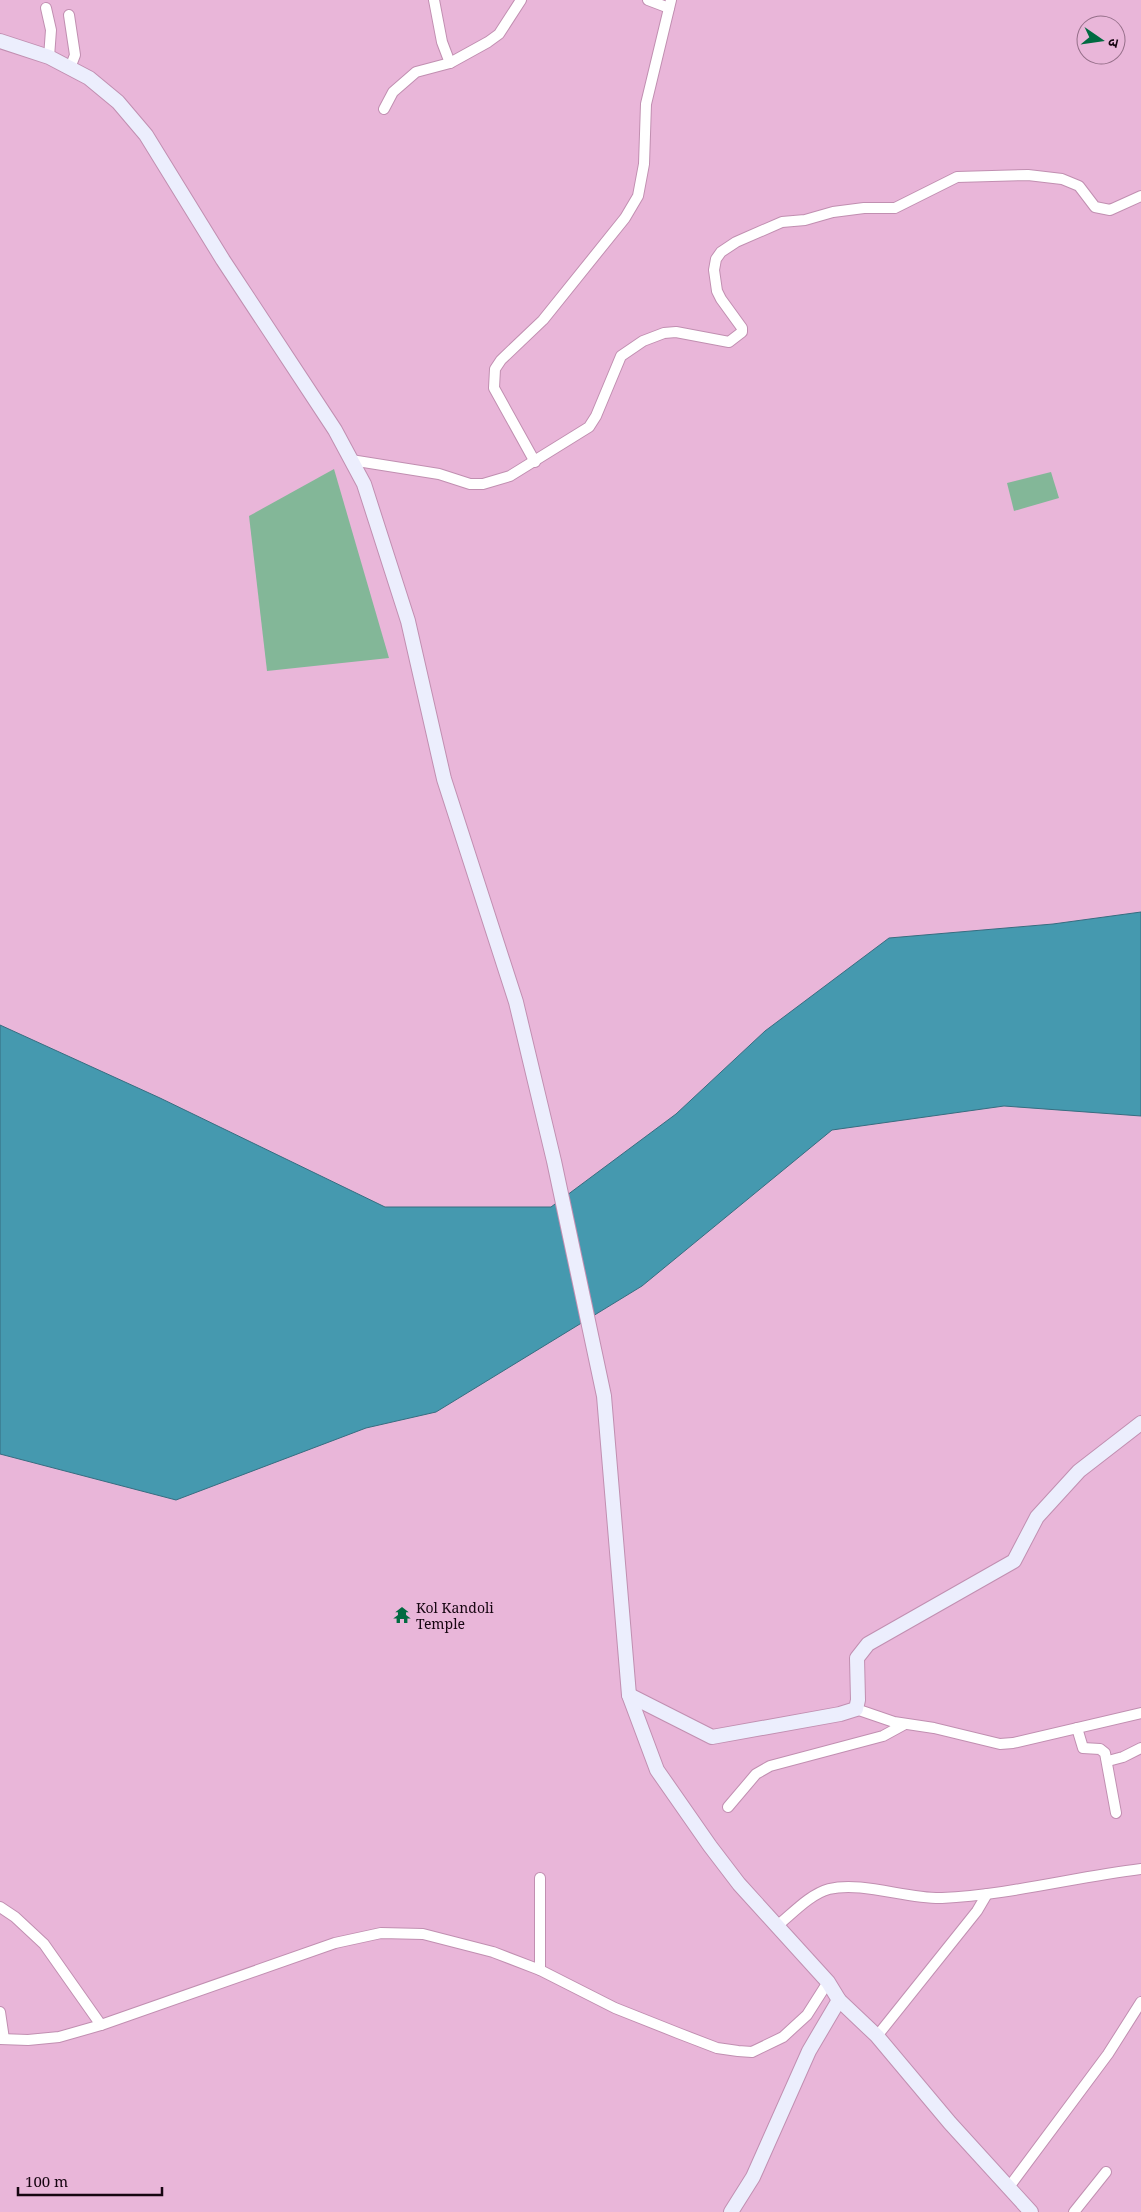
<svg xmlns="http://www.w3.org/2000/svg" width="1141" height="2212" font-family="'Noto Serif','Noto Sans Devanagari',serif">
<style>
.park{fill:#83b798}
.water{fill:#4599af;stroke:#376d80}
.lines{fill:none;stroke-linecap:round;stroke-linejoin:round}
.street-casing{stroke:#c18fb1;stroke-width:12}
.secondary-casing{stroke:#c18fb1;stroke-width:16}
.street{stroke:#fff;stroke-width:10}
.secondary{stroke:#eceefd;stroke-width:14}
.labels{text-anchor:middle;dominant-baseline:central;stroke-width:4;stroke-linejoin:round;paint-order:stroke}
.poi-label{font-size:14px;fill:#160511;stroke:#e9b6d9;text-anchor:start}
</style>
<rect width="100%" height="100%" fill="#e9b6d9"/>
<g class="park">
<path d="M334,469L389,658L267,671L249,516Z"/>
<path d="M1051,472L1059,498L1014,511L1007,483Z"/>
</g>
<path class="water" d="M1141,912V1116L1004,1106L832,1130L642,1286L436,1412L366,1428L176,1500L0,1454V1025L160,1098L385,1207H551L676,1114L765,1031L889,938L1053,924Z"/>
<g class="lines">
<g class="street-casing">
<g id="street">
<path d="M434,0L442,42L450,63"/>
<path d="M648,0L669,8"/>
<path d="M46,8L51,30L49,57"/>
<path d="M69,15L75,55L70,68"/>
<path d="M384,109L393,92L416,72L450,63L488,42L499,34L521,0"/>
<path d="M351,460L439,474L470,484H483L510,476L589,427L596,416L621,356L643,341L664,333L676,332L729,342L742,332V328L721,299L717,291L714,270L716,259L721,252L736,242L782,222L805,220L833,212L864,208H895L957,177L1028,175L1062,179L1079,186L1095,207L1110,210L1141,196"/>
<path d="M535,462L494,388L495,369L501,360L543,320L625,218L638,196L644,164L646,104L671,0"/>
<path d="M856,1709L894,1722L934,1728L1000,1744L1013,1743L1141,1713"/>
<path d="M1077,1728L1083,1748L1100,1749L1105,1753L1116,1813"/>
<path d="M1108,1761L1123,1757L1141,1748"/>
<path d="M728,1807L756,1774L770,1766L883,1736L905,1724"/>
<path d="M0,1907L15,1917L44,1944L101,2025"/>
<path d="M777,1926C792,1914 810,1894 829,1889C862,1881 907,1899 942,1898C1009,1895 1075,1877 1141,1869"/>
<path d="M540,1970V1878"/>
<path d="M0,2012L4,2039"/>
<path d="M877,2036L977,1911L987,1894"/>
<path d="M0,2039L28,2040L59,2037L101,2025L335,1943L381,1933L423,1934L493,1952L540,1970L615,2008L678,2033L717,2048L738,2051L752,2052L783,2037L807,2015L828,1982"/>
<path d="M1009,2187L1108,2054L1141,2002"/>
<path d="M1074,2212L1106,2172"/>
</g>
</g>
<g class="secondary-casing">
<g id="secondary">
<path d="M0,41L49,57L89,78L118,102L146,135L223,260L335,430L364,484L408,621L444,779L516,1002L554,1161L604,1396L629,1695L657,1770L710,1846L739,1884L828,1982L839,2000L877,2036L950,2123L1031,2212"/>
<path d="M629,1695L712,1737L840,1714L856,1709L858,1700L857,1658L868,1644L1014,1561L1037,1517L1079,1471L1141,1423"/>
<path d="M731,2212L753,2177L809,2051L839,2000"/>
</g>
</g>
<use href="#street" class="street"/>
<use href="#secondary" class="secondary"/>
</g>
<defs>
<g id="temple-bare" transform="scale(1.35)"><path d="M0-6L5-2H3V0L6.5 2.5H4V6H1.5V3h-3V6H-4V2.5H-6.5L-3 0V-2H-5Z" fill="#006a41" stroke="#e9b6d9" stroke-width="2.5" paint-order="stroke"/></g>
</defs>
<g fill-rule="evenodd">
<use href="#temple-bare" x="402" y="1615"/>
</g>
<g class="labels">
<g class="poi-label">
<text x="416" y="1607">Kol Kandoli<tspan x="416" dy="16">Temple</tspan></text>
</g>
</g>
<g transform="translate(1101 40) rotate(103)"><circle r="24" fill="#e9b6d9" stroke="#956f89"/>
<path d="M0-4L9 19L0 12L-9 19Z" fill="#006a41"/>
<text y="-8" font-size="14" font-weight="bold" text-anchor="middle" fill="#160511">उ</text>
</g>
<path d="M18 2187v8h144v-8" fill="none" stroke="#160511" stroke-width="2.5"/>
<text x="25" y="2187" font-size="15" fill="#160511" stroke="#e9b6d9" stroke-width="4" paint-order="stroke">100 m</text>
</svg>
